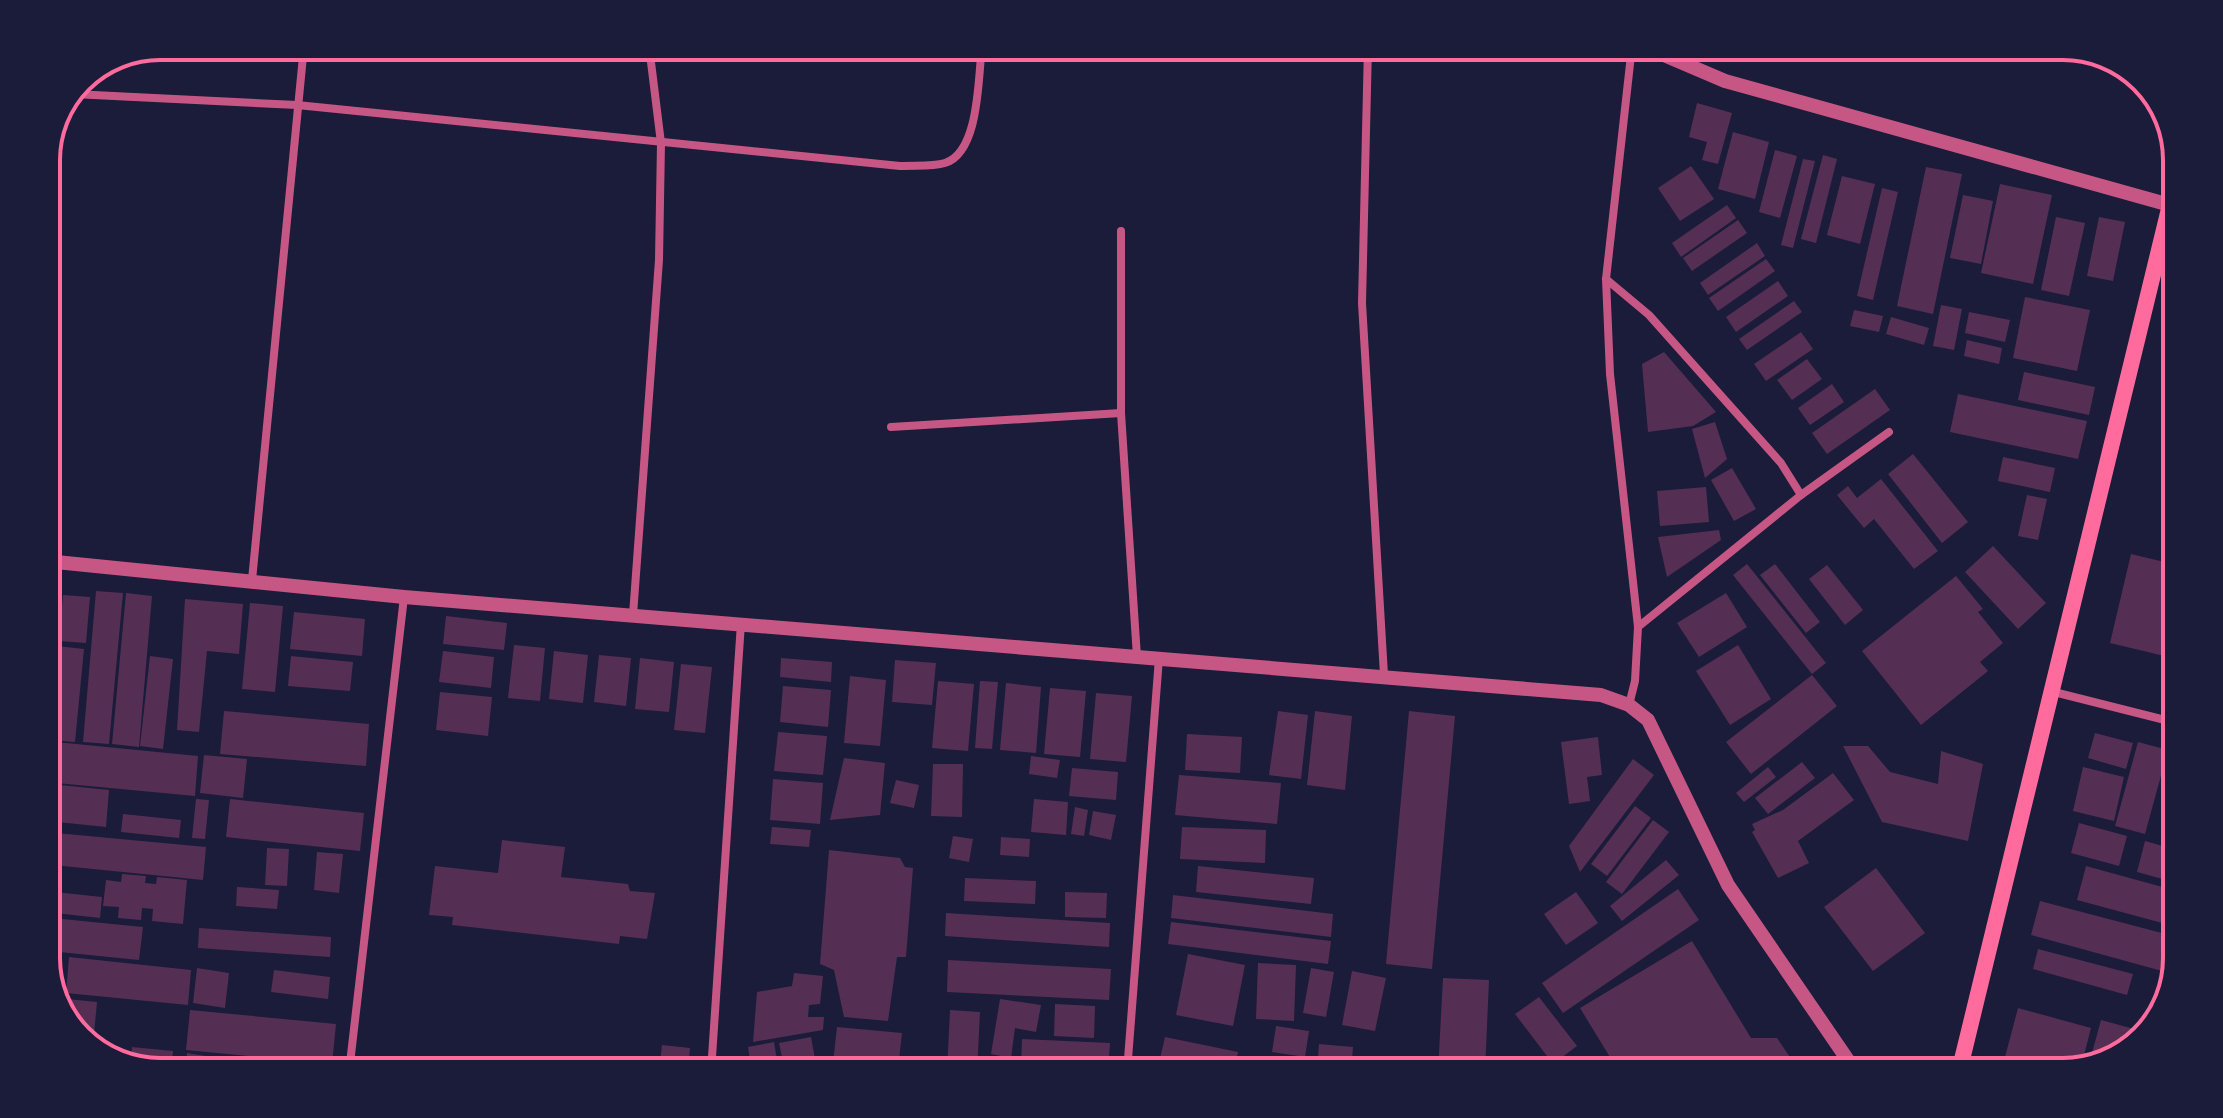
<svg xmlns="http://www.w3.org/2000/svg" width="2223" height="1118" font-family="Cabin,sans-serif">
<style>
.building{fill:#542f53}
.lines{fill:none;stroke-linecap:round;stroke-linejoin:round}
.minor{stroke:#c65784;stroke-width:8}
.tertiary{stroke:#c65784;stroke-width:14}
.secondary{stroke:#ff6b9d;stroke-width:16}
.rim{fill:none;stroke:#ff6b9d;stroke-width:4}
</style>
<rect width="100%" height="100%" fill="#1b1b3a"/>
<g class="building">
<path d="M1697,103L1732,113L1718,164L1702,160L1707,142L1689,137Z"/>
<path d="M1733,132L1769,142L1755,199L1718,189Z"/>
<path d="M1775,150L1797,156L1780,218L1759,212Z"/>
<path d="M1823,155L1837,159L1816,243L1801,239Z"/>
<path d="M1803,159L1815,161L1793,248L1781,245Z"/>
<path d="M1691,166L1714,199L1680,221L1658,188Z"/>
<path d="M1926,167L1962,174L1933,314L1897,306Z"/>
<path d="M1842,176L1875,184L1860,244L1827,235Z"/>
<path d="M2000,184L2052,195L2033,284L1981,273Z"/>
<path d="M1882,188L1898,192L1873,300L1857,296Z"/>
<path d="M1963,195L1993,201L1981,264L1950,258Z"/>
<path d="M1727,205L1736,218L1681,257L1672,243Z"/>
<path d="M2056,217L2085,223L2069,296L2041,290Z"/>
<path d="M2099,217L2125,222L2113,281L2087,276Z"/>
<path d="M1738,220L1747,233L1692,271L1683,258Z"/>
<path d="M1757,243L1765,256L1708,295L1700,283Z"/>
<path d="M1766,259L1775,271L1718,311L1709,298Z"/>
<path d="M1778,281L1788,296L1736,332L1726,317Z"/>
<path d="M2025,297L2090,310L2077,371L2013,358Z"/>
<path d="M1794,301L1802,312L1747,350L1739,339Z"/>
<path d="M1941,305L1962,309L1954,350L1933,346Z"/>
<path d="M1854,310L1883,316L1879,332L1850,326Z"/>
<path d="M1969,312L2010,320L2005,342L1965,333Z"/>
<path d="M1891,317L1929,328L1924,345L1886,334Z"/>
<path d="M1801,332L1813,349L1766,381L1754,364Z"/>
<path d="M1967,340L2002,348L1999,364L1964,356Z"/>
<path d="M1664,352L1716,412L1693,426L1648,432L1642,364Z"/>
<path d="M1807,359L1822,379L1792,400L1777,380Z"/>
<path d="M2024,372L2095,387L2089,415L2018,400Z"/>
<path d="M1832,384L1844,402L1810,425L1798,408Z"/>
<path d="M1875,389L1890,410L1827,454L1812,433Z"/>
<path d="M1958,394L2087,421L2078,459L1950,432Z"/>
<path d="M1715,422L1727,459L1705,478L1692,429Z"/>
<path d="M1913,454L1968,522L1942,543L1888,474Z"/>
<path d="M2003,457L2055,468L2050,492L1998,481Z"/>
<path d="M1732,468L1756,509L1734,521L1711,480Z"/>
<path d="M1881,479L1938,551L1914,569L1874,519L1864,528L1837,495L1848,486L1857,498Z"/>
<path d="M1706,487L1709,522L1660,526L1657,491Z"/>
<path d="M2027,495L2047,499L2038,540L2018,536Z"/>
<path d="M1719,530L1721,540L1667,577L1658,537Z"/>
<path d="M1993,546L2046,603L2018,629L1965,572Z"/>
<path d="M2131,554L2177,565V659L2110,643Z"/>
<path d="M1747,564L1826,663L1812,674L1733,575Z"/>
<path d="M1775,564L1820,622L1806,633L1760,575Z"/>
<path d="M1827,565L1863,610L1845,625L1809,579Z"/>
<path d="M1956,576L1983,609L1978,612L2003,643L1980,662L1988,671L1921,725L1862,651Z"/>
<path d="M96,591L123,593L109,744L83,742Z"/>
<path d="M126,593L152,596L139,747L112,744Z"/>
<path d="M1726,593L1747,627L1699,657L1677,623Z"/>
<path d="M63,595L90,597L86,643L59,641Z"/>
<path d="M185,599L243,604L239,654L207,651L199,732L177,730Z"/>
<path d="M250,603L283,606L275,692L242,689Z"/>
<path d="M294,612L365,619L362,656L290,649Z"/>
<path d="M446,616L507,623L504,650L443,644Z"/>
<path d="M514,645L545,648L540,701L508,698Z"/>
<path d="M1738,645L1771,699L1730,725L1696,671Z"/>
<path d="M57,646L84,649L75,742L49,740Z"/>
<path d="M443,651L494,657L491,688L439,682Z"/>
<path d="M554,651L588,655L583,703L549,699Z"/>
<path d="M599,655L631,658L626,706L594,702Z"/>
<path d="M150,656L173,659L163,749L140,746Z"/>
<path d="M291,656L353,662L350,691L288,686Z"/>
<path d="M640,658L674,662L669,712L635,709Z"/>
<path d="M781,658L832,662L831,682L780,677Z"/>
<path d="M895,660L936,663L932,705L892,702Z"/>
<path d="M681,664L712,667L705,733L674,730Z"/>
<path d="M1812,675L1837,706L1751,774L1726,742Z"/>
<path d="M850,676L886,680L880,746L844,743Z"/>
<path d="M938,681L974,684L968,751L932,748Z"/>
<path d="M980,681L998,682L992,749L975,748Z"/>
<path d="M1006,683L1041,687L1036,753L1000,750Z"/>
<path d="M783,686L831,690L828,727L780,722Z"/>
<path d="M1050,688L1086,691L1080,757L1044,754Z"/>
<path d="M440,692L492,697L488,736L436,730Z"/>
<path d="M1096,693L1132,696L1126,762L1090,759Z"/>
<path d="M224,711L369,724L366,766L220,754Z"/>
<path d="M1278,711L1308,715L1301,779L1269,775Z"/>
<path d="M1315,711L1352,716L1345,790L1307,785Z"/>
<path d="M1409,711L1455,716L1432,969L1386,964Z"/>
<path d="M778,732L827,736L823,775L774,771Z"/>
<path d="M2095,733L2133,743L2126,769L2088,758Z"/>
<path d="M1187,734L1242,737L1240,773L1185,770Z"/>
<path d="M1598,737L1602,775L1587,777L1590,801L1569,804L1561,742Z"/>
<path d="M46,741L198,756L195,796L46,782Z"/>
<path d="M2138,742L2168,750L2145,834L2115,826Z"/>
<path d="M1843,746H1868L1890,772L1938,784L1941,751L1983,764L1968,841L1882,822Z"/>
<path d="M204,755L247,759L243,798L200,793Z"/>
<path d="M1031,756L1060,760L1057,778L1029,774Z"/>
<path d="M2176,757H2177V799L2166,795Z"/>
<path d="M844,758L885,763L880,815L830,820Z"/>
<path d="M1633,759L1654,775L1580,872L1569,846Z"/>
<path d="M1802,762L1815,778L1768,814L1755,798Z"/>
<path d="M933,764H963L962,817L931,816Z"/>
<path d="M1768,767L1776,777L1744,802L1736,793Z"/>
<path d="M2083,767L2124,777L2114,821L2073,811Z"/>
<path d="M1072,768L1118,772L1116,800L1069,796Z"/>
<path d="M1833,773L1854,800L1798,841L1809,863L1778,878L1752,832L1755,830L1752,824L1783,810Z"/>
<path d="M1179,775L1281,783L1277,824L1175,815Z"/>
<path d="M773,779L823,783L820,824L770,820Z"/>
<path d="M896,780L919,785L914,808L890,803Z"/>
<path d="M60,785L109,790L106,827L57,822Z"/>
<path d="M196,799L209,800L205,839L192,838Z"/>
<path d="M230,799L364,813L360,851L226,837Z"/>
<path d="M1034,799L1068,802L1066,835L1031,832Z"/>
<path d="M1635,806L1651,818L1607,876L1591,864Z"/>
<path d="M1075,807L1088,810L1084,836L1071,834Z"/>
<path d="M1093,811L1116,815L1111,840L1089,835Z"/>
<path d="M123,814L181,820L179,838L121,832Z"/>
<path d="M1653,820L1669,832L1622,894L1606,882Z"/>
<path d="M2079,823L2127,836L2119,866L2071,853Z"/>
<path d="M772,827L811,830L809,847L770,844Z"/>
<path d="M1182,827L1266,830L1265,863L1180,859Z"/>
<path d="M56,833L206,847L203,880L53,865Z"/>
<path d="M953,836L973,839L969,862L949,858Z"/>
<path d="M1001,837L1030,839L1029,857L1000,855Z"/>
<path d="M502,840L565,847L561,877L628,884L630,891L655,893L647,939L620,936L619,944L452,925L453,917L429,915L435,866L498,873Z"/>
<path d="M2145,841L2177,850V883L2137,872Z"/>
<path d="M267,848L289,849L287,886L265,885Z"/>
<path d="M829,850L900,858L905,867L913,868L906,957H897L888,1021L844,1017L834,970L820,964Z"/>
<path d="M317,852L343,854L339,893L314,890Z"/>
<path d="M1666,860L1679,875L1622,921L1610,906Z"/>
<path d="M1198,866L1314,878L1311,904L1196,892Z"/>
<path d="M2086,866L2177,891V927L2077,900Z"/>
<path d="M1876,868L1925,933L1873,971L1824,907Z"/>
<path d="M122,874L146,876L145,883L156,884L157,877L187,880L183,924L152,921L153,909L142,908L141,920L118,918L119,907L103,906L106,880L121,882Z"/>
<path d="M965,878L1036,881L1035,904L964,901Z"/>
<path d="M237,887L279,890L277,909L236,906Z"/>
<path d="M1678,889L1699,920L1563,1013L1542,983Z"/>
<path d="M46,891L102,897L100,918L46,912Z"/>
<path d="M1065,892L1107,893L1106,918L1065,917Z"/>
<path d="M1576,892L1598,923L1566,945L1544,914Z"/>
<path d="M1173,895L1333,914L1331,937L1171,918Z"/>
<path d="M2040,901L2177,937L2173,974L2031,935Z"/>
<path d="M946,913L1110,923L1109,947L945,936Z"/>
<path d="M52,918L143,927L139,960L49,951Z"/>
<path d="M1171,922L1331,941L1328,964L1168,944Z"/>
<path d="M199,928L331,937L330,957L198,948Z"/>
<path d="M1692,941L1751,1038H1777L1794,1063L1733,1072H1619L1580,1008Z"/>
<path d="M2038,949L2133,974L2127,995L2033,969Z"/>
<path d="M1188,954L1245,965L1233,1026L1176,1015Z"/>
<path d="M69,957L191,970L188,1005L66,993Z"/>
<path d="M948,960L1111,969L1109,1000L947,992Z"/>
<path d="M1258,963L1296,965L1294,1021L1256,1019Z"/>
<path d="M197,968L229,973L225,1008L193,1003Z"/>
<path d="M1311,968L1334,972L1326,1017L1303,1013Z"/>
<path d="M274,970L330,977L328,999L271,992Z"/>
<path d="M1352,971L1386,978L1375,1031L1342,1025Z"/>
<path d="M794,973L823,976L820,1004L809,1005L808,1017H824L823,1030L753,1042L757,992L792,986Z"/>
<path d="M1443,978L1489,980L1485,1072H1438Z"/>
<path d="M1539,997L1577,1046L1553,1064L1515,1014Z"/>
<path d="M57,998L97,1002L94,1034L78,1033L65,1022Z"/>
<path d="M1000,999L1041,1005L1036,1032L1015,1028L1011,1058L991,1054Z"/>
<path d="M1055,1004L1095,1006L1094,1038L1054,1036Z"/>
<path d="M2018,1008L2091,1028L2081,1067L2064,1072H2001Z"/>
<path d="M190,1010L336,1024L332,1064L186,1050Z"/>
<path d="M950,1010L980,1012L977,1072H947Z"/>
<path d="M2101,1020L2138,1030L2135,1043L2126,1053L2089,1064Z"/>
<path d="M1276,1026L1309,1031L1305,1057L1272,1052Z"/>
<path d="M837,1027L902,1033L898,1069L833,1063Z"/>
<path d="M811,1037L817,1070L785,1072L779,1043Z"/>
<path d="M1165,1037L1238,1052L1234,1072H1157Z"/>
<path d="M1022,1039L1110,1043L1108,1072L1021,1068Z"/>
<path d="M774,1042L779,1072H752L748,1047Z"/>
<path d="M1319,1044L1353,1047L1351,1072H1317Z"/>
<path d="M662,1045L690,1048L688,1072H659Z"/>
<path d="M132,1047L173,1051L171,1072L131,1065Z"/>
<path d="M187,1053L263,1065L262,1072H185Z"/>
<path d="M1278,1061L1312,1065L1311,1072H1277Z"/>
</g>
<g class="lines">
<g class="minor">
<path d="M1368,46L1362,303L1384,675"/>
<path d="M73,94L297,105L900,166C914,165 932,167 945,163C980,152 978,76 982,46"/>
<path d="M1121,231V413L1137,657"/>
<path d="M1606,279L1649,315L1781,463L1801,495"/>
<path d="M891,427L1121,413"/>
<path d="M252,580L304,46"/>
<path d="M633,615L659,260L661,143L649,46"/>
<path d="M1638,627L1801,495L1889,432"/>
<path d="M2054,692L2177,723"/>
<path d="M1629,705L1635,681L1638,627L1610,374L1606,279L1632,46"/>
<path d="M349,1072L404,597"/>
<path d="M711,1072L741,623"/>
<path d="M1127,1072L1159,658"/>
</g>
<g class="tertiary">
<path d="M1643,46L1725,81L2177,207"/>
<path d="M46,561L404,597L1601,695L1629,705L1648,720L1728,885L1856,1072"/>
</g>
<path class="secondary" d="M1959,1072L2177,176"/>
</g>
<path d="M0 0H2223V1118H0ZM160 60H2063A100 100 0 0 1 2163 160V958A100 100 0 0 1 2063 1058H160A100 100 0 0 1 60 958V160A100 100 0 0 1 160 60Z" fill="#1b1b3a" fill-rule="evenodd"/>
<path class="rim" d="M160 60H2063A100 100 0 0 1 2163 160V958A100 100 0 0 1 2063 1058H160A100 100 0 0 1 60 958V160A100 100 0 0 1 160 60Z"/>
</svg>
